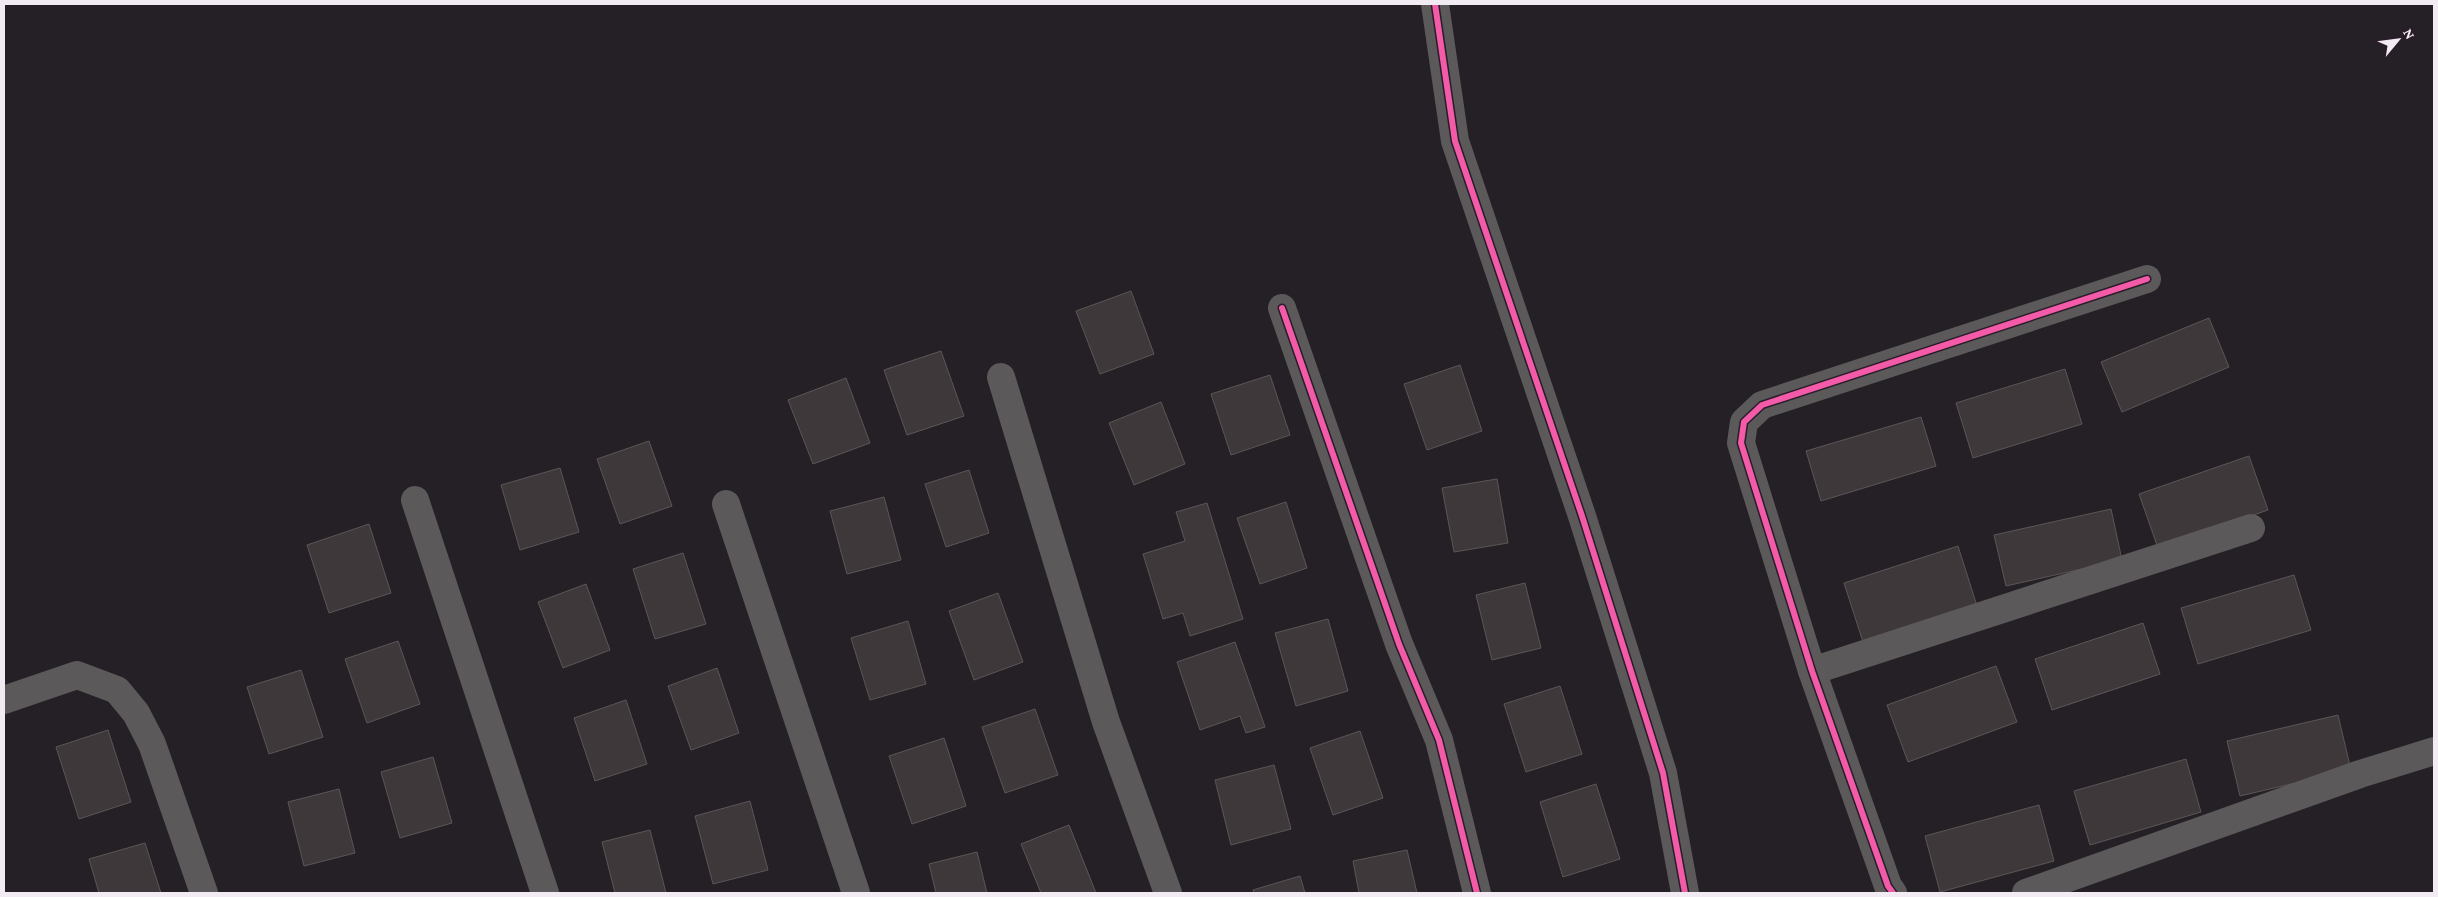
<svg xmlns="http://www.w3.org/2000/svg" width="2438" height="897" font-family="'Crimson Pro',serif">
<style>
.building{fill:#3e383a;stroke:#5b5656}
.lines{fill:none;stroke-linecap:round;stroke-linejoin:round}
.minor{stroke:#5c595a;stroke-width:28}
.cycleway-casing{stroke:#281d28;stroke-width:9}
.cycleway{stroke:#f35aa7;stroke-width:6}
</style>
<rect width="100%" height="100%" fill="#252025"/>
<g class="building">
<path d="M1131,291L1154,354L1100,374L1076,311Z"/>
<path d="M2209,318L2229,367L2122,412L2101,362Z"/>
<path d="M941,351L964,416L907,435L884,370Z"/>
<path d="M1460,365L1482,431L1427,450L1404,384Z"/>
<path d="M2065,369L2082,424L1973,458L1956,403Z"/>
<path d="M1270,375L1290,435L1231,455L1211,394Z"/>
<path d="M846,378L870,443L813,464L788,400Z"/>
<path d="M1161,402L1185,464L1134,485L1109,423Z"/>
<path d="M1921,417L1936,466L1821,501L1806,451Z"/>
<path d="M649,441L672,506L620,524L597,459Z"/>
<path d="M2249,456L2268,510L2158,548L2139,494Z"/>
<path d="M560,468L579,532L520,550L501,485Z"/>
<path d="M969,470L989,533L946,547L925,484Z"/>
<path d="M1497,479L1508,543L1454,552L1442,488Z"/>
<path d="M884,497L901,560L847,574L830,511Z"/>
<path d="M1286,502L1307,568L1260,584L1237,518Z"/>
<path d="M1207,503L1243,619L1190,636L1183,613L1163,619L1143,554L1185,541L1176,512Z"/>
<path d="M2111,509L2122,560L2006,586L1994,535Z"/>
<path d="M369,524L391,593L329,613L307,545Z"/>
<path d="M1958,546L1977,606L1863,642L1844,583Z"/>
<path d="M683,553L706,624L655,639L633,569Z"/>
<path d="M2294,575L2311,630L2198,664L2181,608Z"/>
<path d="M1525,583L1541,648L1492,660L1476,595Z"/>
<path d="M586,584L610,650L563,668L538,602Z"/>
<path d="M998,593L1023,662L974,680L949,611Z"/>
<path d="M1328,619L1348,691L1296,706L1275,633Z"/>
<path d="M908,621L926,684L870,700L851,638Z"/>
<path d="M2143,623L2160,674L2052,710L2035,659Z"/>
<path d="M398,641L420,704L367,723L345,659Z"/>
<path d="M1235,642L1265,727L1246,733L1240,716L1200,730L1177,662Z"/>
<path d="M1996,666L2017,722L1908,762L1887,705Z"/>
<path d="M717,668L739,733L691,750L668,686Z"/>
<path d="M301,670L323,737L269,754L247,687Z"/>
<path d="M1560,686L1582,754L1526,772L1504,704Z"/>
<path d="M626,700L647,764L595,781L574,718Z"/>
<path d="M1035,709L1058,775L1005,793L982,727Z"/>
<path d="M2338,715L2351,770L2240,796L2227,741Z"/>
<path d="M108,730L131,802L79,819L56,747Z"/>
<path d="M1360,731L1383,798L1333,815L1310,748Z"/>
<path d="M944,738L966,806L912,824L889,756Z"/>
<path d="M433,757L452,823L400,838L381,772Z"/>
<path d="M2186,759L2201,812L2090,845L2074,791Z"/>
<path d="M1274,765L1291,829L1231,845L1215,780Z"/>
<path d="M1596,784L1620,859L1563,877L1540,802Z"/>
<path d="M339,789L355,853L304,866L288,802Z"/>
<path d="M750,801L768,870L713,884L695,816Z"/>
<path d="M2039,805L2054,861L1940,892L1925,836Z"/>
<path d="M1069,825L1096,893H1041L1021,844Z"/>
<path d="M650,830L666,893H615L602,842Z"/>
<path d="M145,843L161,893H99L89,859Z"/>
<path d="M1407,850L1417,893H1359L1353,861Z"/>
<path d="M977,852L987,893H936L929,864Z"/>
<path d="M1300,876L1305,893H1254L1253,890Z"/>
</g>
<g class="lines">
<g class="minor">
<path d="M1435,4L1455,141L1582,516L1663,773L1685,893"/>
<path d="M1282,308L1399,644L1439,740L1477,893"/>
<path d="M1001,377L1106,722L1168,893"/>
<path d="M415,500L545,893"/>
<path d="M726,504L856,893"/>
<path d="M1812,671L2251,528"/>
<path d="M4,700L77,675L117,690L136,713L152,744L204,893"/>
<path d="M1893,893L1888,886L1812,671L1741,443L1744,422L1762,405L2147,279"/>
<path d="M2026,893L2360,774L2434,751"/>
</g>
<g class="cycleway-casing">
<g id="cycleway">
<path d="M1435,4L1455,141L1582,516L1663,773L1685,893"/>
<path d="M1282,308L1399,644L1439,740L1477,893"/>
<path d="M1893,893L1888,886L1812,671L1741,443L1744,422L1762,405L2147,279"/>
</g>
</g>
<use href="#cycleway" class="cycleway"/>
</g>
<rect width="2438" height="897" fill="none" stroke="#f3ebf3" stroke-width="10"/>
<g transform="translate(2398 40) rotate(61)" stroke="#281d28" stroke-width="4" paint-order="stroke">
<path d="M0-4L9 19L0 12L-9 19Z" fill="#f3ebf3"/>
<text y="-8" font-size="14" font-weight="bold" text-anchor="middle" fill="#f3ebf3">N</text>
</g>
</svg>
